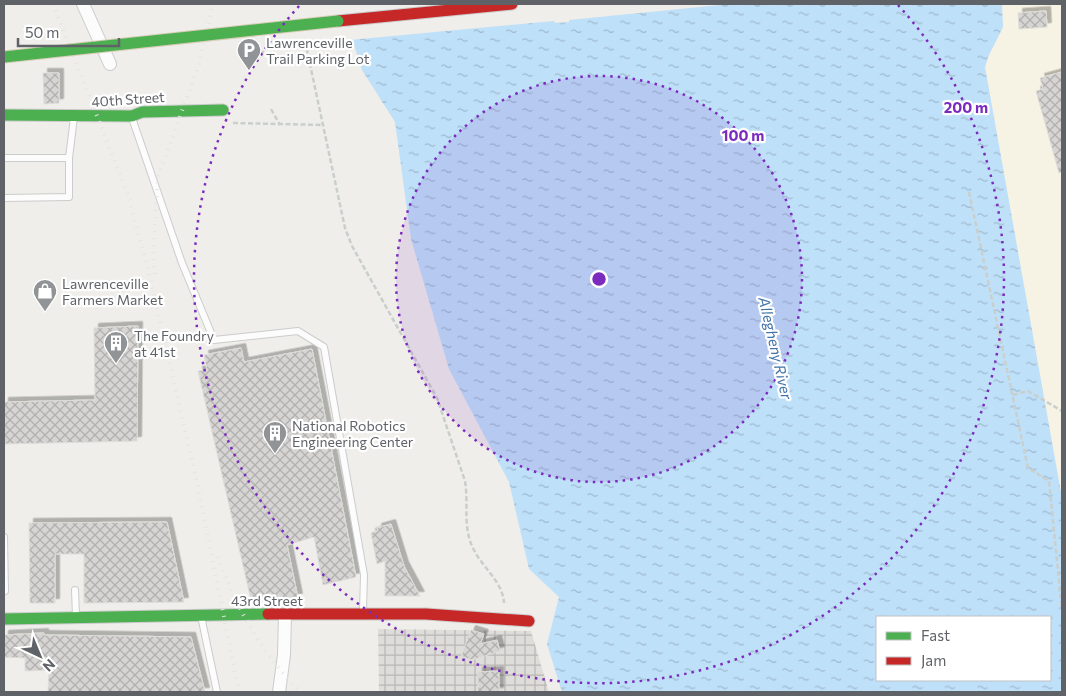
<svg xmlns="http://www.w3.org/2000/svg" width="1066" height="696" font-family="Commissioner,sans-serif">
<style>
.commercial{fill:#f7f3e4}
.industrial{fill:url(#industrial-grid)}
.water{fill:url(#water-ripples);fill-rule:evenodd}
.pier{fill:#efeeea}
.building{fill:url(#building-cross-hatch);stroke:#deddd9;filter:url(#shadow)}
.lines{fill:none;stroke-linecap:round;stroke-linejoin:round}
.lane-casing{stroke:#cbcccc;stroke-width:8}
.street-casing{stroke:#cbcccc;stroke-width:14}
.fast-casing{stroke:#cacacb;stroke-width:13}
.jam-casing{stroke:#cacacb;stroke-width:13}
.path{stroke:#cacfcc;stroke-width:2.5;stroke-dasharray:5 2.5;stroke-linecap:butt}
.lane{stroke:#fdfcfc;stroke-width:6}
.street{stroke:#fdfcfc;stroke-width:12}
.fast{stroke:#4caf50;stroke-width:11}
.jam{stroke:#c62828;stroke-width:11}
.rail{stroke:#e4e4e4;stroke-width:4;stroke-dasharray:1 6;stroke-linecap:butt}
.fast-bridge-casing{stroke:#d7ceb8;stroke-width:13;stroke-linecap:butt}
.fast-bridge{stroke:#4caf50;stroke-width:11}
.ring{fill:none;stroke:#7b2cbf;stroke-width:2.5;stroke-dasharray:2.5 5}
.labels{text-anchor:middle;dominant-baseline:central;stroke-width:4.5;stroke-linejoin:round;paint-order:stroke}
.poi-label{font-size:14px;fill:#5f6368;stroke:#fff;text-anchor:start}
.street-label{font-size:14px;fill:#5f6368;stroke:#fff}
.water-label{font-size:15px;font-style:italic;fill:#4174aa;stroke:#fff}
.centre{fill:#7b2cbf;stroke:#fff;stroke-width:2.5}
.ring-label{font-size:15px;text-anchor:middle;font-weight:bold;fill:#7b2cbf;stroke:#fff;stroke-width:4.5;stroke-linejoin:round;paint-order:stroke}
</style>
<defs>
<pattern id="industrial-grid" width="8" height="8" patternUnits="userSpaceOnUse" patternTransform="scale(1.25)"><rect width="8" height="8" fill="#dfddda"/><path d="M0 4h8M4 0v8" fill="none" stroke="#b8b7b5"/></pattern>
<pattern id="water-ripples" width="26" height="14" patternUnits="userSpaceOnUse" patternTransform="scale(1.25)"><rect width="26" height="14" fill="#bfe0f9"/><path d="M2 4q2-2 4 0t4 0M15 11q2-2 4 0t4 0" fill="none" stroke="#9eb9cd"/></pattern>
<pattern id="building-cross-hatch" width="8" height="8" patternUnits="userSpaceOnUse" patternTransform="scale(1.25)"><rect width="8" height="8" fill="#d6d5d3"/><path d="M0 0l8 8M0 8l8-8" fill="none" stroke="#b1b0af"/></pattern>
<filter id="shadow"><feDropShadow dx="4.5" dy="-4.5" stdDeviation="0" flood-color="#0004"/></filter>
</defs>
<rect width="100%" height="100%" fill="#efeeea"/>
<path class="commercial" d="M1002,4H1062V498L985,67L989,55L1003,27Z"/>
<path class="industrial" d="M378,629L531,631L549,692H379Z"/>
<path class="water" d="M341,4H1002L1003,27L989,55L985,67L1062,498V692H562L547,644L559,597L529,569L509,482L449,369L411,239L395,122L362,70ZM877,617H1050V680H877Z"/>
<path class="pier" d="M339,4H730L569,20V22L555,23L554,21L350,40Z"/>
<g class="building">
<path d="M1046,11L1047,27L1019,29L1018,13Z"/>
<path d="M1062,72V172L1059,173L1036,91L1043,89L1040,78Z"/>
<path d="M43,73H59V103L44,104Z"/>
<path d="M138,326L137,441L4,444V402L95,400L94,328Z"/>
<path d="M241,348L244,362L312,349L356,577L323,585L314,537L287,545L298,598L251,600L198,371L207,370L204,355Z"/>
<path d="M167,522L184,602L84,603V554H55V603H30L29,523Z"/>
<path d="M391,524L404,566L420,596H385V561L377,564L371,533L378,530L377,528Z"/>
<path d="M471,630L484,634L480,644L497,640L500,651L472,660L461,656Z"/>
<path d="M44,633V635L191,637L205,692H48L49,670L25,671V658L4,657V635Z"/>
<path d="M499,671V692H478V672Z"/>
</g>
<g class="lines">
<g class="lane-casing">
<g id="lane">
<path d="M132,118L182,263L214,340L298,331L324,347L364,575L363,611"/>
<path d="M4,158H69"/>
<path d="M4,198L69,197V158L74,117"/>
<path d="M4,537L5,591"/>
<path d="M75,590L76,616"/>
<path d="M201,616L217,692"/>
</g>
</g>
<g class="street-casing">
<g id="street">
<path d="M83,4L110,64"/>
<path d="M279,692L284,655L285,615"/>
</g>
</g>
<g class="fast-casing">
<g id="fast">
<path d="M4,115L132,116L142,112L223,110"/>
<path d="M4,619L268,614"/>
</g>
</g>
<g class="jam-casing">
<g id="jam">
<path d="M338,21L512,4"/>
<path d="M268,614H426L529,621"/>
</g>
</g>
<g class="path">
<path d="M305,41L345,228L352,246L437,398L465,481C469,505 462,528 474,550C482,567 503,582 504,603"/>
<path d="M255,60L270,45"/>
<path d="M271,109L280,125"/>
<path d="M233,123L324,125"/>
<path d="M969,192L1028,468L1049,481L1062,611"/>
<path d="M1013,395L1028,391L1062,411"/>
</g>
<use href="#lane" class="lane"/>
<use href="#street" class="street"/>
<use href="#fast" class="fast"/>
<use href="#jam" class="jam"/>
<g class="rail">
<path d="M53,4L128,195L148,269L197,482L239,692"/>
<path d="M155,274L153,257L158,177L199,64L213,4"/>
<path d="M218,557C235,607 263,654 300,692"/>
</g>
<g class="fast-bridge-casing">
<path id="fast-bridge" d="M4,57L338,21"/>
</g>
<use href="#fast-bridge" class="fast-bridge"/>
</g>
<circle cx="599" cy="279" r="203" fill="#7b2cbf" fill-opacity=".12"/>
<g class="ring">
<circle cx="599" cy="279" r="203"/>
<path d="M898 5A405 405 0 1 1 300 5"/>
</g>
<defs>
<g id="parking-pin" transform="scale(1.25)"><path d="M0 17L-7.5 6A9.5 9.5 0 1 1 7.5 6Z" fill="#919496" stroke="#fff"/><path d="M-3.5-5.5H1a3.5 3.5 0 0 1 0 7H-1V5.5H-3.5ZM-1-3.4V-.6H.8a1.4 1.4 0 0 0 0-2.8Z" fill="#fff"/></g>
<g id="shop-pin" transform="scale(1.25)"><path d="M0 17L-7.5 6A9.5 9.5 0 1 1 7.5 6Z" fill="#919496" stroke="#fff"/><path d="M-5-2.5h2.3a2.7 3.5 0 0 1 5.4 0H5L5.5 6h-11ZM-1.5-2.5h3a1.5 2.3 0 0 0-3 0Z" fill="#fff"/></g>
<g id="building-pin" transform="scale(1.25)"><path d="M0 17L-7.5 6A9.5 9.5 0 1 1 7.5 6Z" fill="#919496" stroke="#fff"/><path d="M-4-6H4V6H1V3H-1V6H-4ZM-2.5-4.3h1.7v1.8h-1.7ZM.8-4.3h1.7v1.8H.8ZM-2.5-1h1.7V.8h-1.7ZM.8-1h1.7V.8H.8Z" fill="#fff"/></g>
</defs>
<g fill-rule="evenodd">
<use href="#parking-pin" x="249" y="50"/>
<use href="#shop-pin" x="45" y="291"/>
<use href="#building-pin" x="116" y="343"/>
<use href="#building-pin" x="275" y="433"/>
</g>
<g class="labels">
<g class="poi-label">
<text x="266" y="42">Lawrenceville<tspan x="266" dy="16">Trail Parking Lot</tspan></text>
<text x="62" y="283">Lawrenceville<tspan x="62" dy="16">Farmers Market</tspan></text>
<text x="134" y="335">The Foundry<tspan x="134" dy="16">at 41st</tspan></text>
<text x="292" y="425">National Robotics<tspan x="292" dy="16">Engineering Center</tspan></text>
</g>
<g class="street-label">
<text transform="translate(128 99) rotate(-4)">40th Street</text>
<text x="267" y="600">43rd Street</text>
</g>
<g class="water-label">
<text transform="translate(776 348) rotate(77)">Allegheny River</text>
</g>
</g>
<circle cx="599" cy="279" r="8" class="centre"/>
<g class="ring-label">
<text x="966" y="113">200 m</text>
<text x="743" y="141">100 m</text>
</g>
<rect width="1066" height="696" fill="none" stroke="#5f6368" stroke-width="10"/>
<rect x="876" y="616" width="175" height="65" fill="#ffffff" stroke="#bfc1c3"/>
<rect x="886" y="632" width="25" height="8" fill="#4caf50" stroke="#bfc1c3"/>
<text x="921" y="641" font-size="15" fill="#5f6368">Fast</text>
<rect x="886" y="657" width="25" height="8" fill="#c62828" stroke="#bfc1c3"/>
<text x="921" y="666" font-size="15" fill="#5f6368">Jam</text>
<g transform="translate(40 656) rotate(136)" stroke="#ffffff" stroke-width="4" paint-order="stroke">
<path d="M0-4L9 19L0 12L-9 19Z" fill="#5f6368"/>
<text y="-8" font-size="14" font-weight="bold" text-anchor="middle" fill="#5f6368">N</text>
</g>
<path d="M18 38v8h101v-8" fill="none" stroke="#5f6368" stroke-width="2.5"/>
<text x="25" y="38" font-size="15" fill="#5f6368" stroke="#ffffff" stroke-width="4" paint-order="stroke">50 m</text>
</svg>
